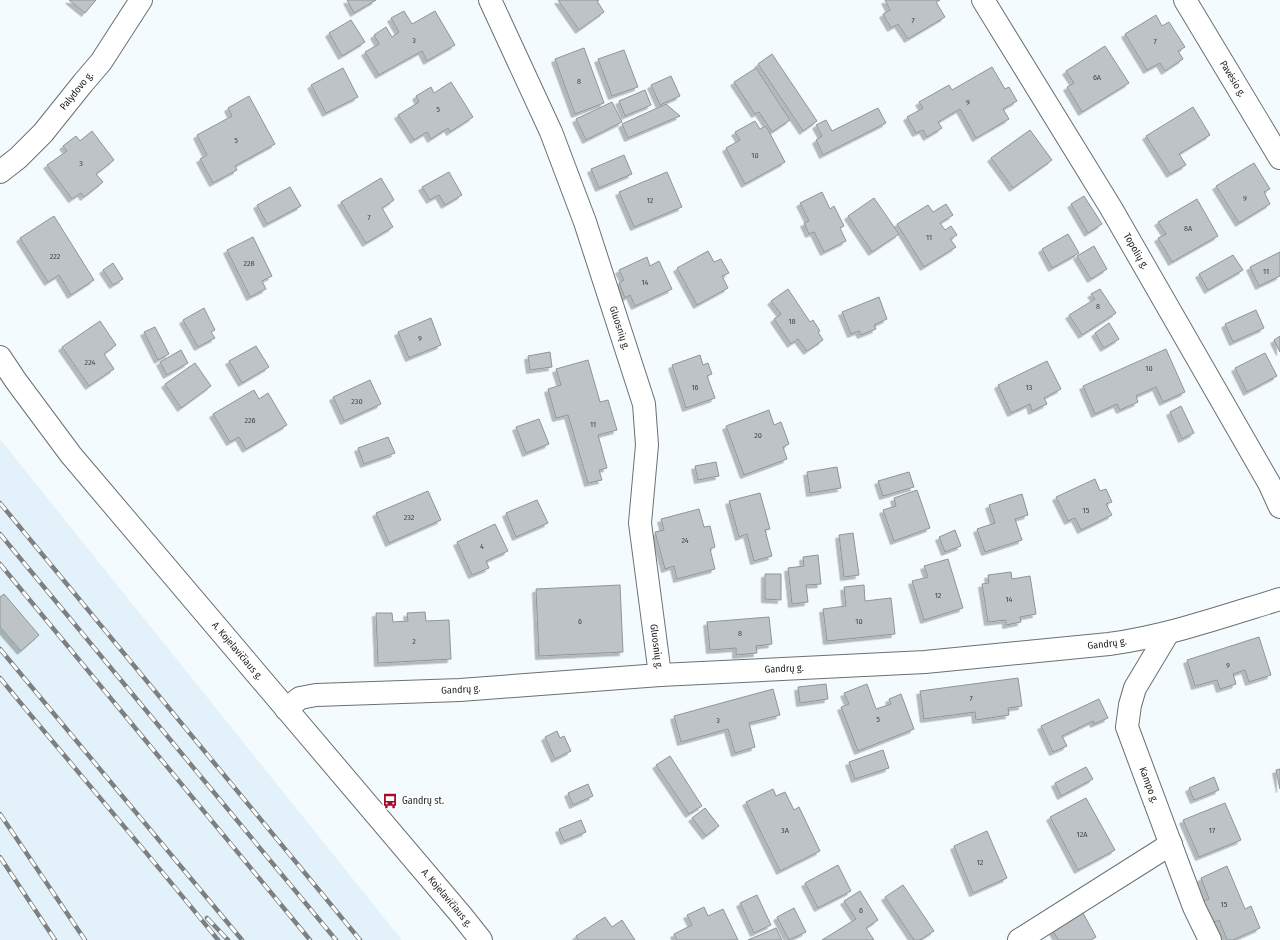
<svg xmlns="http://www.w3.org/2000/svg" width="1280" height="940" font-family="'Fira Sans Condensed',sans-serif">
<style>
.built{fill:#e3f2fa}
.building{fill:#bdc3c7;stroke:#8f9599;filter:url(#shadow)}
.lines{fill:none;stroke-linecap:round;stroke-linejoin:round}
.minor-casing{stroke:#6a7073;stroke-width:24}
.minor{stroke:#fff;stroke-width:22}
.rail-casing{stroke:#7c8082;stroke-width:4.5}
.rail{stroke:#fff;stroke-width:3;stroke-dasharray:9;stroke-linecap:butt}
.labels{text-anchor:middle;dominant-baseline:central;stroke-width:3;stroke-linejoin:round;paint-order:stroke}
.number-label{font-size:8px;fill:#444749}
.street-label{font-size:10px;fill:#1b1e1f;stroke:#fff}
.poi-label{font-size:10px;fill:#1b1e1f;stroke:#fff;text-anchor:start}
</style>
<defs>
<filter id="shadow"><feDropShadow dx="-3.5" dy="3.5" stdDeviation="0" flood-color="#0004"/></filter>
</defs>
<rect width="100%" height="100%" fill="#f4fbfe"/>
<path class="built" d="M0,439L402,940H0Z"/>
<g class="building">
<path d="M69,0H96L85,13Z"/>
<path d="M347,0H376L354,13Z"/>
<path d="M558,0H599L597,1L604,12L579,30Z"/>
<path d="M885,0H940L936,2L945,17L908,39L898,24L891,28L883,14L890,10Z"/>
<path d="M404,11L412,24L435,11L455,45L427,61L422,51L379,75L365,52L379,44L374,35L386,27L392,37L399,32L391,18Z"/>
<path d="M1156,15L1162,26L1169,22L1185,47L1178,51L1183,59L1165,71L1160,63L1147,70L1125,34Z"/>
<path d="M351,20L365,42L342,56L329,33Z"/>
<path d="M1105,46L1129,83L1082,112L1067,87L1074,83L1066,71Z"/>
<path d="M584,48L604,103L575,114L555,59Z"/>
<path d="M624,50L638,87L612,96L598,59Z"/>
<path d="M772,54L817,121L803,131L758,64Z"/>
<path d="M992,67L1005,89L1009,87L1017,101L1003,109L1009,119L976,138L960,109L938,122L942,128L927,137L923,130L916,133L907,117L923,108L919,102L949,85L952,90Z"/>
<path d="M343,68L358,97L326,113L311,85Z"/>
<path d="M756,68L790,120L772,132L759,112L755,114L734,82Z"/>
<path d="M671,76L680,96L660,105L651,85Z"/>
<path d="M451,82L473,117L450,132L448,128L431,139L427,132L414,140L398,115L419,102L416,96L431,87L434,93Z"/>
<path d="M645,90L651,105L625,116L619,101Z"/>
<path d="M249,96L275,144L235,166L237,170L213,183L200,159L207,155L197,135L232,116L228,108Z"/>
<path d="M612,102L622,122L586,140L576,119Z"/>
<path d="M666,104L680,116L628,138L622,124Z"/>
<path d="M1193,107L1210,135L1179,154L1186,165L1170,174L1146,136Z"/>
<path d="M878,108L886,123L823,155L816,140L822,136L816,125L826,120L832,131Z"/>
<path d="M755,121L760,129L766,126L785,162L745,184L726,148L740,140L735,132Z"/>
<path d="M1030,130L1052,160L1013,188L991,158Z"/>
<path d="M92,131L114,160L96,174L103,182L84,197L81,193L72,199L47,165L67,151L63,146L76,136L80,141Z"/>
<path d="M624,155L632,174L599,188L591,169Z"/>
<path d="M1254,163L1270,189L1264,192L1270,204L1239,223L1216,186Z"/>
<path d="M449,172L462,195L445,205L439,195L430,200L422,187Z"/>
<path d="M667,172L682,207L634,227L619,192Z"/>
<path d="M381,178L394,200L382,208L393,227L366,243L341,202Z"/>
<path d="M290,187L301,206L267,224L257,205Z"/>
<path d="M822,192L830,209L834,206L844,226L840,228L846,241L824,252L814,232L809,234L804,223L809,221L800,203Z"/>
<path d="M1084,196L1102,224L1088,233L1071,204Z"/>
<path d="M874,198L899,234L872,252L848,216Z"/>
<path d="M1197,199L1218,236L1172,262L1158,238L1166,234L1158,222Z"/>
<path d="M946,204L953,215L940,223L945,230L951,226L957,235L950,239L956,247L924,267L897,224L928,205L933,212Z"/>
<path d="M54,216L94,280L71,295L59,275L48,282L20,238Z"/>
<path d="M1068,234L1079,253L1052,268L1042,249Z"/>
<path d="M253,237L272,276L262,281L266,289L250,297L227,250Z"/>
<path d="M1094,246L1107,269L1091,279L1077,256Z"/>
<path d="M708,251L714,262L721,259L729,273L722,276L728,288L697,305L677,268Z"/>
<path d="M1280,252V276L1259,286L1250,267Z"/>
<path d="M1233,255L1243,270L1208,290L1199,274Z"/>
<path d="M647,257L650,266L659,261L672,289L635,306L630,295L625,298L619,283L624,280L619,270Z"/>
<path d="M113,263L123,279L113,285L103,270Z"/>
<path d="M788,289L810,322L813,320L820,331L818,332L823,340L807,351L798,339L791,344L774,319L781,314L771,301Z"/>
<path d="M1100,289L1116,313L1082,335L1069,315L1095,299L1091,294Z"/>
<path d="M879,297L887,319L874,325L876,329L861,335L859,331L851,334L842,312Z"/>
<path d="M204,308L215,330L211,332L215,338L198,347L183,320Z"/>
<path d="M1256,310L1264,328L1233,342L1225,324Z"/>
<path d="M431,318L441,345L409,358L398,332Z"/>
<path d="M100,321L116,345L104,354L114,369L89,386L62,347Z"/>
<path d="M1109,323L1119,339L1104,348L1095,333Z"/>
<path d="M155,327L169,354L158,360L144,332Z"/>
<path d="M1280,336V352L1274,340Z"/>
<path d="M256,346L269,367L242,383L229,361Z"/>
<path d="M1166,349L1185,392L1163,402L1156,387L1136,396L1138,402L1120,410L1117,404L1095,414L1083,386Z"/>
<path d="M181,350L188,363L167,375L160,362Z"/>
<path d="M550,352L552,367L530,370L528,356Z"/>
<path d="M1265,353L1277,376L1247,392L1235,368Z"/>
<path d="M700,355L703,365L708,363L712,374L707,376L715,398L686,408L672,365Z"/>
<path d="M588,360L600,402L608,400L617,430L598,435L607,468L599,470L602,480L588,483L568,415L556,418L548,389L561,385L556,369Z"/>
<path d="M1047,361L1061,389L1044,398L1047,404L1032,411L1030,404L1011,413L998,385Z"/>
<path d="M195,363L211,386L181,408L165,384Z"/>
<path d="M370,380L381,404L344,421L333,397Z"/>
<path d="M254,390L259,399L268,393L287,425L246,449L239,437L230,442L213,414Z"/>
<path d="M1181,406L1194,433L1182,439L1170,412Z"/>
<path d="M769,410L774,425L781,422L789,444L783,447L787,459L744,475L726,426Z"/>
<path d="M539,419L549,444L526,453L516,427Z"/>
<path d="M388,437L395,453L364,464L358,448Z"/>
<path d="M716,462L719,476L698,480L695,466Z"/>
<path d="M837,467L841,488L810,493L807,472Z"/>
<path d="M909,472L914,487L883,496L878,481Z"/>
<path d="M1095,479L1100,491L1106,489L1112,502L1106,504L1112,515L1081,530L1075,518L1068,521L1056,497Z"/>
<path d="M917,490L930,528L894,541L883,510L896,506L894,498Z"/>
<path d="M428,491L441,520L389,543L376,513Z"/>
<path d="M760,493L770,529L765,530L772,556L754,561L747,534L739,537L729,501Z"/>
<path d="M1022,494L1028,515L1015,519L1022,540L985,552L977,529L995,523L989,505Z"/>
<path d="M537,500L548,523L516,537L506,513Z"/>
<path d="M699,509L704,527L710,526L715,547L710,549L715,569L677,579L674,566L665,569L655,532L664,530L661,519Z"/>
<path d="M495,524L508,551L486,561L489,568L472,575L457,542Z"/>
<path d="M955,530L961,546L945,552L939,537Z"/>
<path d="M853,533L859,575L844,577L839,535Z"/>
<path d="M818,555L821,584L806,585L808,602L792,604L788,568L804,566L803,557Z"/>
<path d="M948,559L963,608L924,620L912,581L928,577L924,566Z"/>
<path d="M1011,572L1012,579L1030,576L1036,614L1020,617L1021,622L1006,625V620L988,622L982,584L989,583L988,575Z"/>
<path d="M765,574H781V600L765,599Z"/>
<path d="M620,585L623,652L539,656L536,589Z"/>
<path d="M864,585L865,601L891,598L895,634L827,641L823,609L846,606L844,587Z"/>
<path d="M4,594L39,635L21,651L0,627V597Z"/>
<path d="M425,612L426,621L449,620L451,659L378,663L376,613H392L393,622L408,621L407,613Z"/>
<path d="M769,617L772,644L756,646L757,653L736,655V648L710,650L707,622Z"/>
<path d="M1259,637L1271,675L1249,682L1245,670L1233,674L1236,684L1220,689L1217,680L1195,686L1187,660Z"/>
<path d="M1018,678L1022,706L1008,708L1009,715L976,720L975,712L924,719L920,691Z"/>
<path d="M826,684L828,699L800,703L798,687Z"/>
<path d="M867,684L876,709L891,704L889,699L901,694L914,729L858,751L841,707L849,704L844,693Z"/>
<path d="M773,689L780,715L749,723L755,747L735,753L728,729L681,742L674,716Z"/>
<path d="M1099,699L1108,718L1094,724L1093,721L1062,736L1067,746L1053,752L1041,726Z"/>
<path d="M557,731L560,738L564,736L571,751L555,759L545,737Z"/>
<path d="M883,750L889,768L855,779L849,762Z"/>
<path d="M670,756L702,806L689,814L656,765Z"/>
<path d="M1086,767L1093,779L1061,796L1055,783Z"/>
<path d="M1280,769V789L1276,770Z"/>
<path d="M1214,777L1219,790L1194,800L1189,788Z"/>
<path d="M588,784L593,796L573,805L568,793Z"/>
<path d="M773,789L776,796L785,792L794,810L799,807L820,851L780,871L746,802Z"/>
<path d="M1086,798L1115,850L1078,870L1050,817Z"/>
<path d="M1225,803L1241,840L1199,857L1183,820Z"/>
<path d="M705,808L719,826L706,836L692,818Z"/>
<path d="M581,820L586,832L564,841L559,829Z"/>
<path d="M987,831L1007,878L973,893L954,846Z"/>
<path d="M838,865L851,891L818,908L805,883Z"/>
<path d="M1227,866L1245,909L1251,906L1260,928L1233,940H1227L1219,920L1212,923L1203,901L1209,899L1201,878Z"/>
<path d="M903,885L934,931L920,940H914L885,897Z"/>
<path d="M860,891L878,920L866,928L874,940H822L856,919L844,901Z"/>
<path d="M757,895L771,925L754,933L740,903Z"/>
<path d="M704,907L708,916L723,909L738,940H677L674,934L692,925L687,915Z"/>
<path d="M794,908L806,932L789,940L777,917Z"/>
<path d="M1083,913L1096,937L1091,940H1058L1052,929Z"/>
<path d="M605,917L612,927L622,920L635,940H578L576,936Z"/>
<path d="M776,928L782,940H748Z"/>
</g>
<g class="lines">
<g class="minor-casing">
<g id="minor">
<path id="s1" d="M490,0L551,132L585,222L644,404L647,445L640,523L660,675"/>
<path id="s2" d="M983,0L1111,208L1269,483L1280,507"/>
<path id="s3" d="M1185,0L1280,158"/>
<path id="s4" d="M0,172L18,158L43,133L83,83L101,62L141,0"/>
<path id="s5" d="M0,357L16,381L71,455L462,916L481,940"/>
<path id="s6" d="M1168,633L1135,688L1130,705L1127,727L1194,907L1210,940"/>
<path id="s7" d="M286,709L300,698L316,695L460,690L660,675L925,662L1109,644C1168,636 1224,616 1280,599"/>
<path d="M1019,940L1171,844"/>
</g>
</g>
<use href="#minor" class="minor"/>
<g class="rail-casing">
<g id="rail">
<path d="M0,503L360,940"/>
<path d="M0,534L336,940"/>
<path d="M0,564L310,940"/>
<path d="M0,649L242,940"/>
<path d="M0,678C72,766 147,852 218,940"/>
<path d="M0,814L85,940"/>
<path d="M0,857L55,940"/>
<path d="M207,918L228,940"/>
</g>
</g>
<use href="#rail" class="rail"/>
</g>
<defs>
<g id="bus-bare" transform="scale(1.2)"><path d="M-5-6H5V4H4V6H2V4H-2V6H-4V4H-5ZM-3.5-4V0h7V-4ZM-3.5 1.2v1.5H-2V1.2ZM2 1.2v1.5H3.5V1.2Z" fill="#a60c27" stroke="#fff" stroke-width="2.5" paint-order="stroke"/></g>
</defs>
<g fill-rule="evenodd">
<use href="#bus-bare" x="390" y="801"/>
</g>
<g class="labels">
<g class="number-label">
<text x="913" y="20">7</text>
<text x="414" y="40">3</text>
<text x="1155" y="41">7</text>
<text x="1097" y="77">6A</text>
<text x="579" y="81">8</text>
<text x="968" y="102">9</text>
<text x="438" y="109">5</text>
<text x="236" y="140">5</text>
<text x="755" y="155">10</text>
<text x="81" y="163">3</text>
<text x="1245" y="198">9</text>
<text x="650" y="200">12</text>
<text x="369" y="217">7</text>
<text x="1188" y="228">8A</text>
<text x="929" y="237">11</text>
<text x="55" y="256">222</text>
<text x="249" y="263">228</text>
<text x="1266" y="271">11</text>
<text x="645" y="282">14</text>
<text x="1098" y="306">8</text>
<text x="792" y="321">18</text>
<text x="420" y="338">9</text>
<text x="90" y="362">224</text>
<text x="1149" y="368">10</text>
<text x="695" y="387">16</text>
<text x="1029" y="387">13</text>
<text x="357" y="401">230</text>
<text x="250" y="420">226</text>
<text x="593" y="424">11</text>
<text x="758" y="435">20</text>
<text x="1086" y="510">15</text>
<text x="409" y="517">232</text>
<text x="685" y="540">24</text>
<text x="482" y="546">4</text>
<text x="938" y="595">12</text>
<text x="1009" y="599">14</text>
<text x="580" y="621">6</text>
<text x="859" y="621">10</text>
<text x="740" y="633">8</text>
<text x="414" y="641">2</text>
<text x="1228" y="665">9</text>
<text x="971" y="698">7</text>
<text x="878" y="719">5</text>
<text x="718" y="720">3</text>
<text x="785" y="830">3A</text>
<text x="1212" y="830">17</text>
<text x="1082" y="834">12A</text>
<text x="980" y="862">12</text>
<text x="1224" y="904">15</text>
<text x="861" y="910">6</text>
</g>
<g class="street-label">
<text stroke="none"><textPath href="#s3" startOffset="92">Pavėsio g.</textPath></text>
<text stroke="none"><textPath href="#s4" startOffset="112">Palydovo g.</textPath></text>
<text stroke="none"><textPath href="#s2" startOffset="294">Topolių g.</textPath></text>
<text stroke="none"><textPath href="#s1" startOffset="353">Gluosnių g.</textPath></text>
<text stroke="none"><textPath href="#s7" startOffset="827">Gandrų g.</textPath></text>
<text stroke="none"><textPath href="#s1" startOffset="677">Gluosnių g.</textPath></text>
<text stroke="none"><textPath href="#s5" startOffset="378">A. Kojelavičiaus g.</textPath></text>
<text stroke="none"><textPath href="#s7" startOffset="503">Gandrų g.</textPath></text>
<text stroke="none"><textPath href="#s7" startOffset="179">Gandrų g.</textPath></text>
<text stroke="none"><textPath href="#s6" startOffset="166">Kampo g.</textPath></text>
<text stroke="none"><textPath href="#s5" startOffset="702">A. Kojelavičiaus g.</textPath></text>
</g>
<g class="poi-label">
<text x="402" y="801">Gandrų st.</text>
</g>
</g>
</svg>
